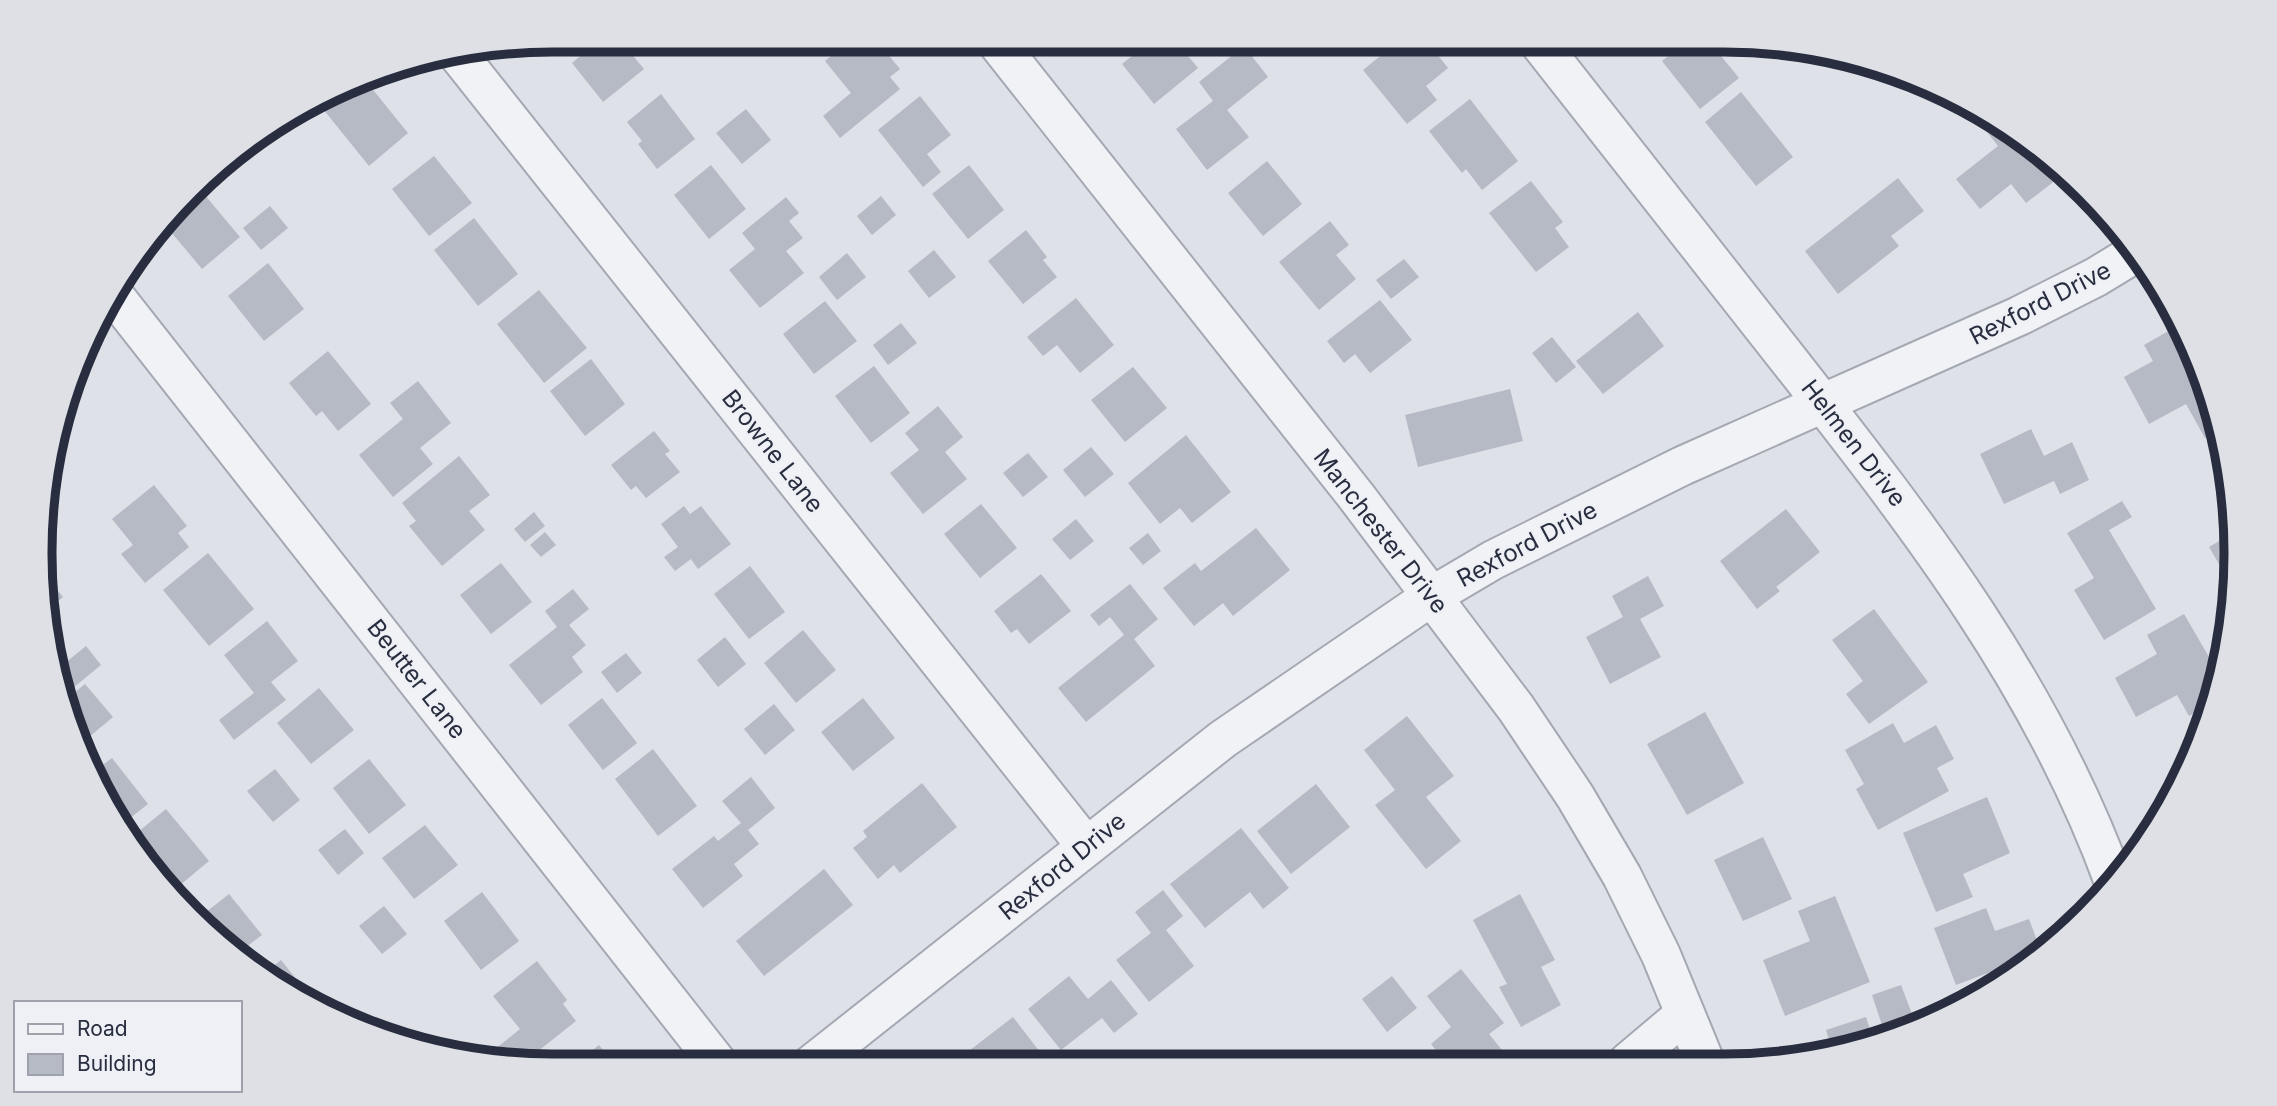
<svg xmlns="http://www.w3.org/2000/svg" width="2277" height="1106" font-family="Inter,sans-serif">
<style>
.building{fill:#b6bac5}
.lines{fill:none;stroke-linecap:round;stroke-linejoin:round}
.minor-casing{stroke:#a4a8b2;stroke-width:42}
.minor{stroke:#f1f2f6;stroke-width:38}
.labels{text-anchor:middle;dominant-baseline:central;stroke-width:5;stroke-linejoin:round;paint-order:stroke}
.street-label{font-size:24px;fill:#282e3f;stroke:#eef0f5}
.rim{fill:none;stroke:#282e3f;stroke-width:9}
</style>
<rect width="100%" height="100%" fill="#dee1e8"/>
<g class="building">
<path d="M599,40H620L644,69L603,102L572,63Z"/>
<path d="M850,40H876L900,69L890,77L900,89L840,138L823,116L851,93L825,61Z"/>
<path d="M1128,40H1175L1198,68L1154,104L1122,64L1137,52Z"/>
<path d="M1400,40H1426L1448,68L1426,86L1437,100L1407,124L1363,70Z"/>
<path d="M1688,40H1708L1739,78L1700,109L1662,61Z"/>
<path d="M1244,46L1268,77L1227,110L1249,137L1207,170L1176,129L1213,101L1199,82Z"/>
<path d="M1893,71L1919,79L1907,89Z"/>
<path d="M365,80L408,133L369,166L319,104Z"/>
<path d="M1741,92L1793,157L1756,186L1705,122Z"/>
<path d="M661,94L695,139L657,169L638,144L642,141L627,122Z"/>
<path d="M920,96L951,135L927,154L941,172L923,187L878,130Z"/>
<path d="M1470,99L1518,161L1482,190L1466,169L1462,173L1429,131Z"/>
<path d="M746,109L771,140L742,164L716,133Z"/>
<path d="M1994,119L2009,127L2065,173L2026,203L2011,184L1980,209L1956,179L1998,146L1983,127Z"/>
<path d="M434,156L472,203L429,236L392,189Z"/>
<path d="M1267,161L1302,204L1263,236L1228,193Z"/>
<path d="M711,165L746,209L709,239L674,195Z"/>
<path d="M969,165L1004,210L968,239L932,194Z"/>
<path d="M1898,178L1924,211L1891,236L1899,246L1838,294L1805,251Z"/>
<path d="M1531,181L1563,222L1555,228L1569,247L1536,272L1489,213Z"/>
<path d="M204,194L240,237L202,269L166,226Z"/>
<path d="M881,196L896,215L872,235L857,216Z"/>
<path d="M786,197L799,213L789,221L803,238L786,251L804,273L760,308L729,270L755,249L742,233Z"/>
<path d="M270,206L288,228L261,250L243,228Z"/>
<path d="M474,218L518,274L478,306L434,250Z"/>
<path d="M1330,221L1349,245L1336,255L1356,279L1319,310L1279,262Z"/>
<path d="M1026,230L1047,257L1043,260L1057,277L1023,304L988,261Z"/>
<path d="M934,250L956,277L929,298L908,271Z"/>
<path d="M847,253L866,277L837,300L819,277Z"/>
<path d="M1404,259L1419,277L1391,299L1376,280Z"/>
<path d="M268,263L304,309L264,341L228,296Z"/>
<path d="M539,290L587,348L544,383L497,324Z"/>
<path d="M1076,298L1114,345L1080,373L1057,345L1043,356L1027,337Z"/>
<path d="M1380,300L1412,340L1370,373L1355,354L1344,363L1327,341Z"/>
<path d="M825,301L857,341L814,374L783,334Z"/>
<path d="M1638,312L1664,346L1603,394L1576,361Z"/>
<path d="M901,323L917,343L888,365L873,345Z"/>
<path d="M2179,325L2199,361L2188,368L2203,397L2209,394L2220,430L2205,438L2186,404L2149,424L2124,377L2153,361L2144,345Z"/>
<path d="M1552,337L1576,367L1556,383L1532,353Z"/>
<path d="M328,351L371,404L338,431L322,411L316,416L289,383Z"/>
<path d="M591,359L625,404L585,436L550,391Z"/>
<path d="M874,366L910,413L871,443L835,396Z"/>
<path d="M1133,367L1167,408L1125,442L1091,400Z"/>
<path d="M72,380L81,390L65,402Z"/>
<path d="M418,381L451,423L420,448L433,464L393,497L359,455L403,419L390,403Z"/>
<path d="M1510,389L1523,441L1418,467L1405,415Z"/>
<path d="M938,406L963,437L945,452L967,479L923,514L890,473L919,450L905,433Z"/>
<path d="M2031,429L2044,456L2072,442L2089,480L2060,494L2054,481L2004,504L1980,454Z"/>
<path d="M654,431L670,451L665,454L680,472L646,498L636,486L631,490L611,465Z"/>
<path d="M1186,435L1231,492L1192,523L1180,508L1160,524L1128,483Z"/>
<path d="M1091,447L1114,474L1085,497L1063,470Z"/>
<path d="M1028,453L1048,477L1023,497L1003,473Z"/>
<path d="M459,456L490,495L469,511L485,530L442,566L409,526L416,521L402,503Z"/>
<path d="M2227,458L2229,476L2221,462Z"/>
<path d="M154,485L187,526L178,533L189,547L145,583L121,554L133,545L112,519Z"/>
<path d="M2122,501L2132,517L2109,530L2156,609L2104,640L2074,590L2094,578L2067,533Z"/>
<path d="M981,504L1017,548L980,578L944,534Z"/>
<path d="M684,506L690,514L701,506L731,544L698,569L691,559L675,571L664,557L678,547L661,524Z"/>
<path d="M1786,509L1820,552L1776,587L1780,591L1757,609L1720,561Z"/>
<path d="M534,512L545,526L525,542L514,529Z"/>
<path d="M1076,519L1094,541L1070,560L1052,539Z"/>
<path d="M1256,528L1290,570L1233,616L1223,603L1194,626L1163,588L1195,563L1201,571Z"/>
<path d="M545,532L556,545L541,557L530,545Z"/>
<path d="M2235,532V571L2226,576L2209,547Z"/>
<path d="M1148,533L1161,551L1143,565L1129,548Z"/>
<path d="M208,553L254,609L209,646L163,590Z"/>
<path d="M501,563L532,602L491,634L460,595Z"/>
<path d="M750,566L785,612L749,639L714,594Z"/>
<path d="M1041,574L1071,611L1029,644L1017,629L1011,633L994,611Z"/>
<path d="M46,576L63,597L45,612Z"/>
<path d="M1648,576L1664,606L1640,619L1661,657L1610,684L1586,637L1623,617L1612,596Z"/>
<path d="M1130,584L1158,619L1134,639L1155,666L1086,722L1058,688L1124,635L1110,617L1099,626L1090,615Z"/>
<path d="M573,589L589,609L569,625L586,645L572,657L583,672L541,705L509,665L557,627L545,611Z"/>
<path d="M1874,609L1928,682L1869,724L1846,694L1863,681L1832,640Z"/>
<path d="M2184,614L2220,676L2212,703L2189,716L2177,695L2136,717L2115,678L2157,654L2147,635Z"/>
<path d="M267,621L298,661L271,682L286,700L234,740L219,720L254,693L224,655Z"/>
<path d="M803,630L836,670L796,703L764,663Z"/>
<path d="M725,637L746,664L718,687L697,660Z"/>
<path d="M86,646L101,665L73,688L59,668Z"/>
<path d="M626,653L642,673L617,693L601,672Z"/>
<path d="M85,684L113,717L82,743L68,698Z"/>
<path d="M319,688L354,730L311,764L277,723Z"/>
<path d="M602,698L637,743L603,770L568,725Z"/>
<path d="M863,698L895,738L853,771L821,732Z"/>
<path d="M774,704L795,730L765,755L744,729Z"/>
<path d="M1705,712L1744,783L1687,815L1647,744Z"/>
<path d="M1407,716L1454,776L1426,797L1461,841L1426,869L1375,805L1395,790L1364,750Z"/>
<path d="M1893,723L1904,743L1936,725L1954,759L1937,768L1949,791L1878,830L1856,789L1864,784L1845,750Z"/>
<path d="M2199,744L2198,750L2192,760L2188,748Z"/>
<path d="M653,749L697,806L658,836L615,779Z"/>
<path d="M112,758L148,804L124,823L91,774Z"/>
<path d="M369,759L406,805L369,834L333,788Z"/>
<path d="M275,769L300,800L273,822L247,791Z"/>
<path d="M751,777L775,808L748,830L759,844L734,864L743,876L703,908L672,869L714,836L718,841L741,823L722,801Z"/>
<path d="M922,783L957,827L900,873L894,865L878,879L853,848L867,837L863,831Z"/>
<path d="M1316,784L1350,827L1291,874L1257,831Z"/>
<path d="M1987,797L2010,853L1963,874L1973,897L1936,912L1903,833Z"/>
<path d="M166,809L209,861L173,891L133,836Z"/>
<path d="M425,825L458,865L414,899L382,858Z"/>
<path d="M1241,828L1289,888L1263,909L1250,892L1205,928L1170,884Z"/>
<path d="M345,829L364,853L338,875L318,850Z"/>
<path d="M1763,837L1792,899L1743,921L1714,860Z"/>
<path d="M824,869L853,905L764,976L736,941Z"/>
<path d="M1163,890L1183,916L1166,930L1194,966L1149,1002L1116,960L1151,933L1135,912Z"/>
<path d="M482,892L519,941L481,970L444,921Z"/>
<path d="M229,894L262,935L237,954L196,920Z"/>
<path d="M1520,894L1555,960L1541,967L1561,1005L1521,1027L1499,987L1507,984L1473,920Z"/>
<path d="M1835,896L1870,982L1785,1016L1763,960L1810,941L1798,911Z"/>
<path d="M384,906L407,934L382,954L359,926Z"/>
<path d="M1986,908L1995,931L2029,919L2042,954L2005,978L2001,968L1956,985L1934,928Z"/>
<path d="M281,960L319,1007L262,975Z"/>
<path d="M537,961L567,1000L563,1004L576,1021L523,1063L483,1059L520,1029L493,996Z"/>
<path d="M1461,969L1504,1023L1489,1034L1502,1050L1487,1062L1446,1063L1431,1044L1451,1027L1427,996Z"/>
<path d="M1069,976L1088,999L1111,980L1138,1014L1114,1033L1102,1018L1061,1050L1028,1009Z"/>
<path d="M1392,976L1417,1008L1387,1032L1362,999Z"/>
<path d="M1901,985L1912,1014L1882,1025L1872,995Z"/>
<path d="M1013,1017L1047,1061L1043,1064H952Z"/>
<path d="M1866,1017L1873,1039L1832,1050L1826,1030Z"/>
<path d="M599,1045L616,1066H573Z"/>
<path d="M1396,1053L1404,1063H1383Z"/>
</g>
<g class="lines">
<g class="minor-casing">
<g id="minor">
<path d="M995,40L1356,496L1516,708L1575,796L1622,876L1661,955L1705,1062"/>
<path d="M1537,40C1623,150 1709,259 1795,368C1922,530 2043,687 2114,882"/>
<path d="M459,56L1086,846"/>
<path d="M113,294L719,1065"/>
<path d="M1628,1062L1685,1014"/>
<path d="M811,1065L1223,739L1432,596L1493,560L1682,466L2019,316L2096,277L2137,252"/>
</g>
</g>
<use href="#minor" class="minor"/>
</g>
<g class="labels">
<g class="street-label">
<text transform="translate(2040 303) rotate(-27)">Rexford Drive</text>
<text transform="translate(1854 443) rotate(52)">Helmen Drive</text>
<text transform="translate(773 451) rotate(52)">Browne Lane</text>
<text transform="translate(1381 531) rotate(52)">Manchester Drive</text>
<text transform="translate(1527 544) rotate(-28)">Rexford Drive</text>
<text transform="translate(417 679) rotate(52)">Beutter Lane</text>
<text transform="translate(1062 866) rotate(-39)">Rexford Drive</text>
</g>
</g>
<path d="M0 0H2277V1106H0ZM552 52H1724A500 500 0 0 1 2224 552V554A500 500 0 0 1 1724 1054H552A500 500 0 0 1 52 554V552A500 500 0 0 1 552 52Z" fill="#dee0e6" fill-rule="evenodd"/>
<path class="rim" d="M552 52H1724A500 500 0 0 1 2224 552V554A500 500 0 0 1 1724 1054H552A500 500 0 0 1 52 554V552A500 500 0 0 1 552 52Z"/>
<rect x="14" y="1001" width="228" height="91" fill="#eef0f5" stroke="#9fa2ac" stroke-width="2"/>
<rect x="28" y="1024" width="35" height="10" fill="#f1f2f6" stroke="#9fa2ac" stroke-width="2"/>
<text x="77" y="1036" font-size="21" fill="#282e3f">Road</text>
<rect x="28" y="1054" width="35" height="21" fill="#b6bac5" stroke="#9fa2ac" stroke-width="2"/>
<text x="77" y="1071" font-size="21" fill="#282e3f">Building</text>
</svg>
